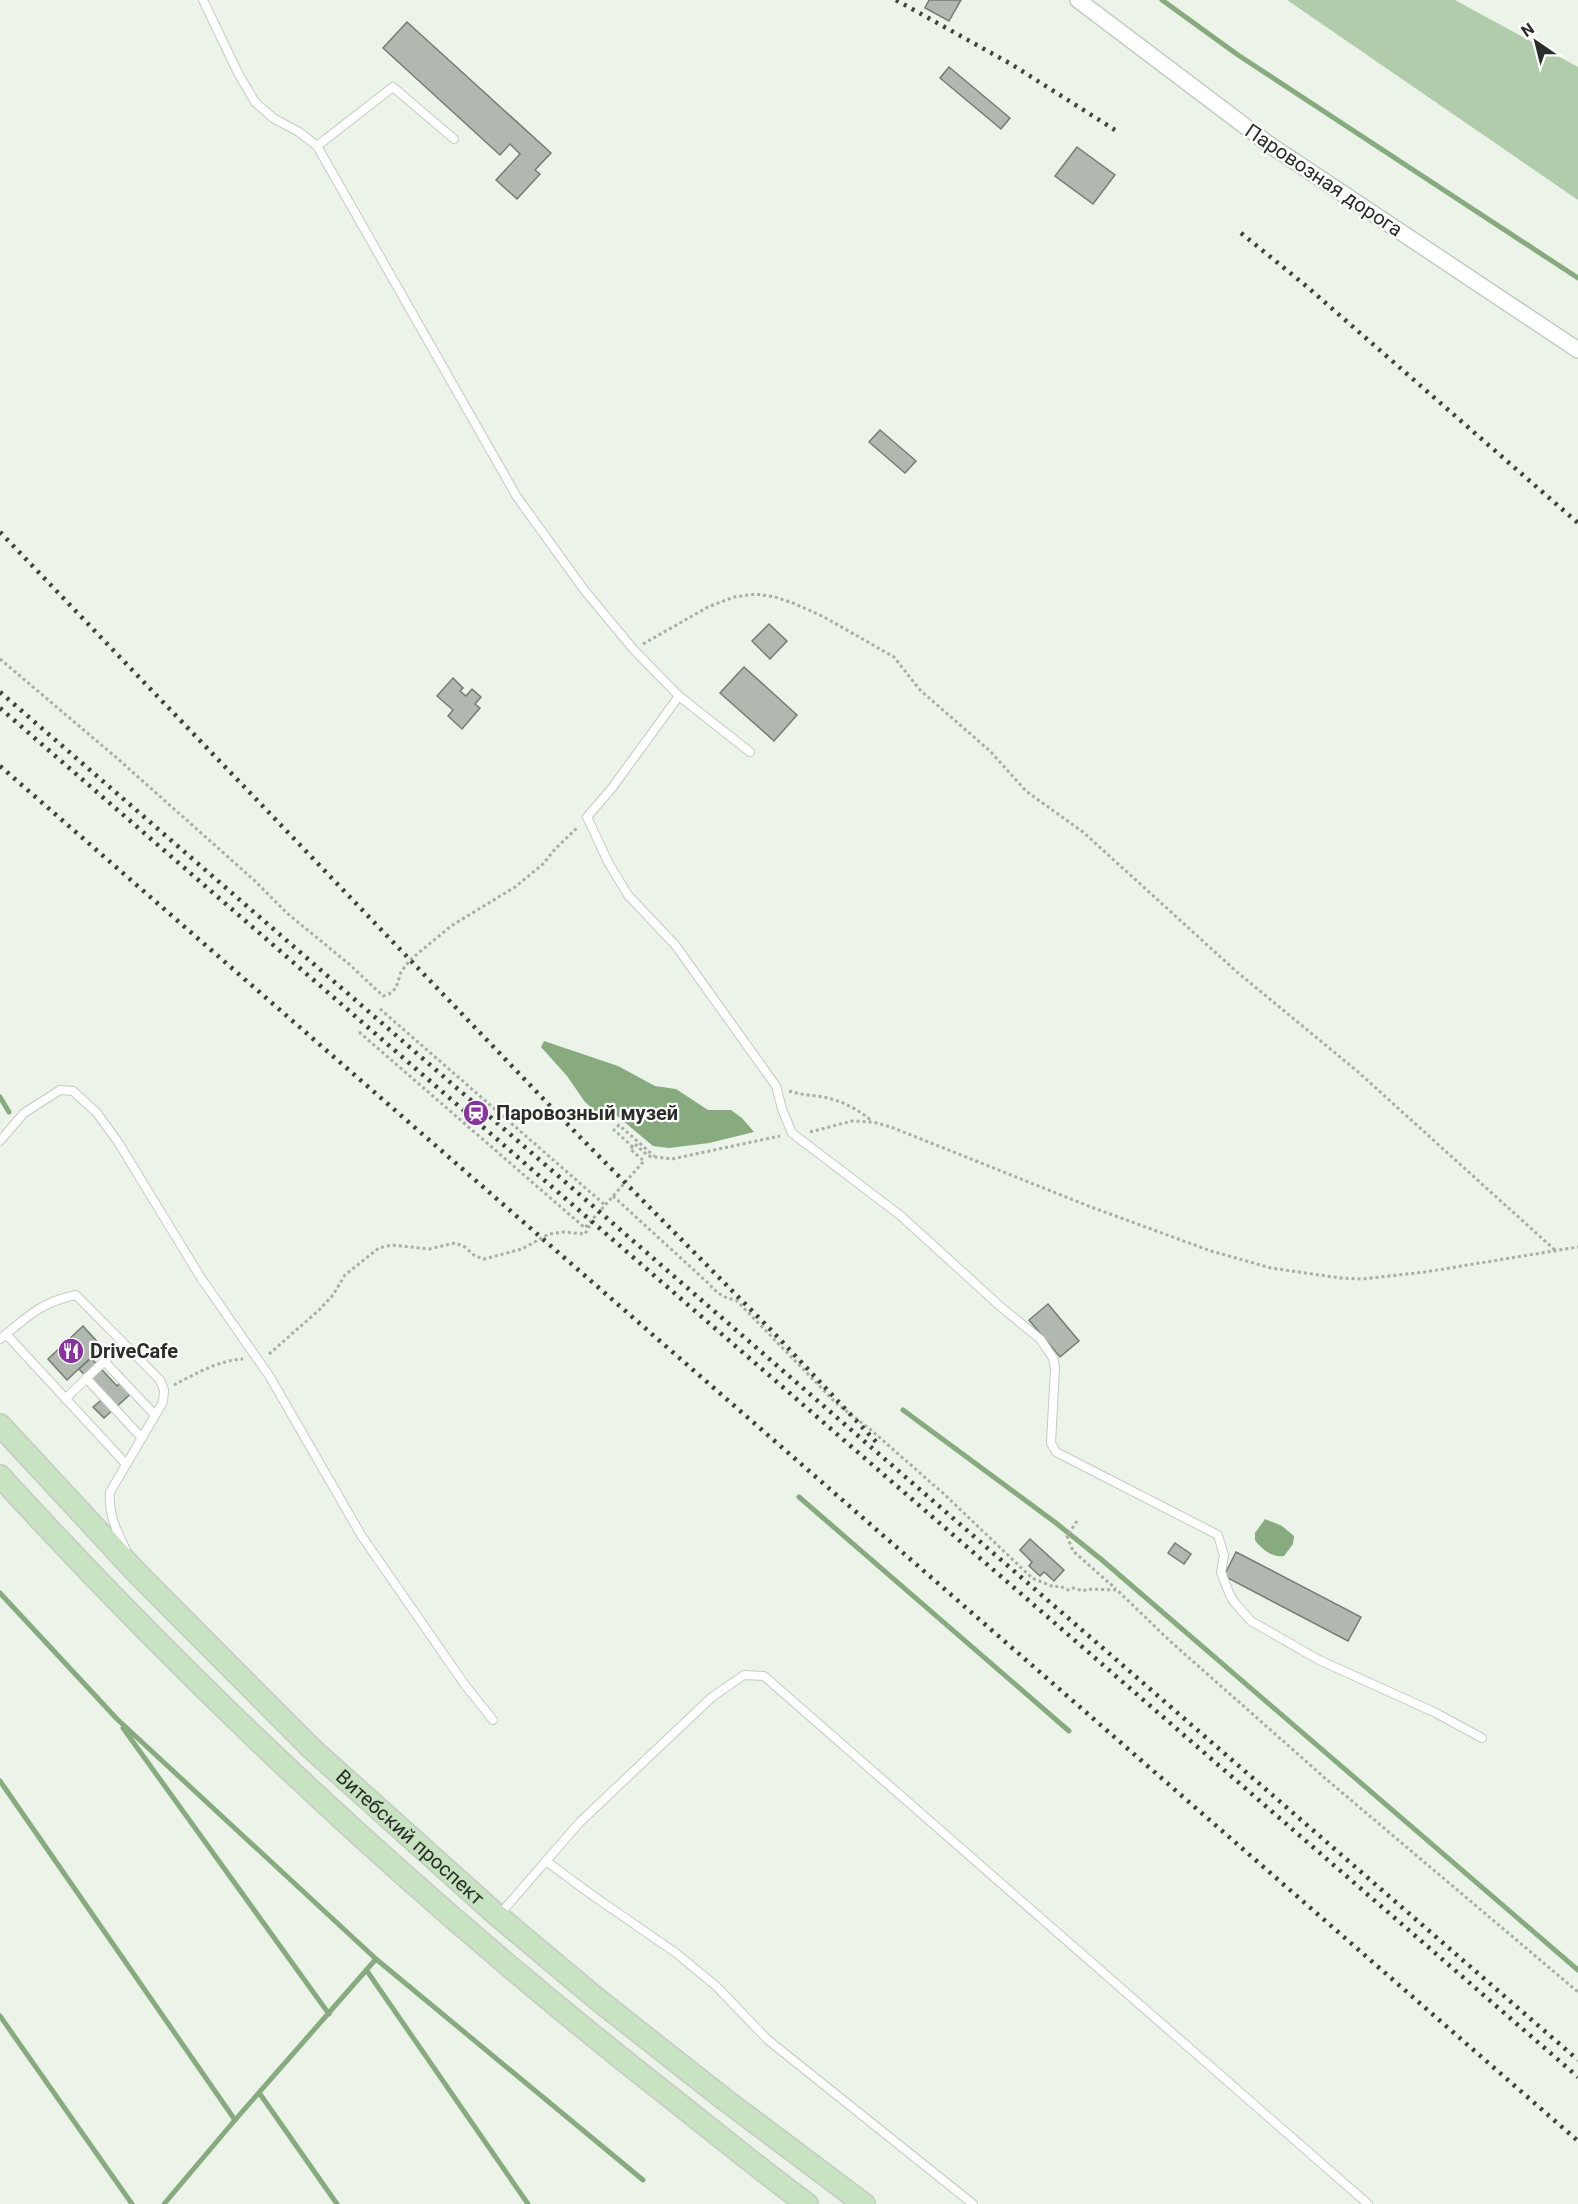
<svg xmlns="http://www.w3.org/2000/svg" width="1578" height="2204" font-family="Roboto,sans-serif">
<style>
.green{fill:#b0ccaa}
.water{fill:#87aa7f}
.lines{fill:none;stroke-linecap:round;stroke-linejoin:round}
.stream{stroke:#87aa7f;stroke-width:5}
.building{fill:#b0b8af;stroke:#757c74;stroke-width:1.5}
.service-casing{stroke:#c4ccc2;stroke-width:10}
.minor-casing{stroke:#c4ccc2;stroke-width:18}
.secondary-casing{stroke:#c4ccc2;stroke-width:24}
.path{stroke:#a8aea6;stroke-width:3;stroke-dasharray:3 3;stroke-linecap:butt}
.service{stroke:#fff;stroke-width:8}
.minor{stroke:#fff;stroke-width:15}
.secondary{stroke:#c8e3c1;stroke-width:21}
.rail{stroke:#3f423e;stroke-width:4.5;stroke-dasharray:3 6;stroke-linecap:butt}
.labels{text-anchor:middle;dominant-baseline:central;stroke-width:4.5;stroke-linejoin:round;paint-order:stroke}
.street-label{font-size:20px;fill:#2a2d29;stroke:#fdfffd}
.poi-label{font-size:20px;font-weight:bold;fill:#2a2d29;stroke:#fdfffd;text-anchor:start}
</style>
<rect width="100%" height="100%" fill="#ecf4ea"/>
<path class="green" d="M1287,0H1455L1578,67V200Z"/>
<g class="water">
<path d="M544,1041L618,1066L655,1086L676,1089L708,1110H731L742,1118L754,1132L709,1143L669,1148L653,1146L616,1115L598,1114L585,1102L567,1076L541,1047Z"/>
<path d="M1265,1519L1282,1526L1294,1536L1293,1544L1284,1556C1273,1558 1261,1549 1255,1540V1533Z"/>
</g>
<g class="lines">
<g class="stream">
<path d="M1162,0L1238,55L1578,278"/>
<path d="M0,1097L9,1112"/>
<path d="M903,1410L1056,1523L1102,1560L1578,1970"/>
<path d="M799,1497L1069,1731"/>
<path d="M0,1593L117,1719L376,1959L643,2180"/>
<path d="M123,1728L329,2014"/>
<path d="M0,1781L235,2120"/>
<path d="M367,1971L528,2204"/>
<path d="M0,2016L132,2204"/>
<path d="M260,2094L337,2204"/>
<path d="M164,2204L235,2120L376,1959"/>
</g>
</g>
<g class="building">
<path d="M929,0H961L949,21L925,8Z"/>
<path d="M407,22L551,153L535,170L540,174L517,199L496,180L520,154L510,144L500,155L383,48Z"/>
<path d="M949,67L1010,118L1001,129L940,78Z"/>
<path d="M1077,147L1115,175L1093,204L1055,176Z"/>
<path d="M880,430L916,461L905,473L869,442Z"/>
<path d="M769,624L787,641L770,659L752,641Z"/>
<path d="M744,667L797,715L774,741L720,693Z"/>
<path d="M453,678L463,688L460,691L466,696L472,689L481,697L475,704L480,708L462,729L448,716L453,710L437,696Z"/>
<path d="M1048,1304L1079,1341L1060,1357L1029,1320Z"/>
<path d="M83,1326L102,1347L67,1380L48,1359Z"/>
<path d="M91,1358L117,1386L124,1379L135,1390L104,1418L93,1407L105,1397L79,1369Z"/>
<path d="M1030,1539L1064,1570L1054,1581L1044,1572L1040,1576L1029,1566L1032,1562L1020,1550Z"/>
<path d="M1175,1543L1191,1554L1184,1564L1168,1553Z"/>
<path d="M1236,1552L1361,1617L1348,1641L1224,1576Z"/>
</g>
<g class="lines">
<g class="service-casing">
<g id="service">
<path d="M203,0L238,73L255,102L273,118L299,132L317,146L517,497L585,591L634,650L679,696L750,752"/>
<path d="M317,146L393,87L454,139"/>
<path d="M679,696L612,788L587,817L608,862L628,895L676,946L776,1086L782,1109L792,1133L901,1216L1001,1307L1040,1339L1053,1358L1055,1368L1051,1443L1056,1452L1218,1535L1224,1556L1221,1572L1229,1593L1234,1602L1251,1621L1319,1660L1434,1712L1482,1738"/>
<path d="M0,1141L24,1113L60,1090L73,1091L97,1113L118,1142L201,1278L270,1377L361,1535L465,1685L493,1720"/>
<path d="M6,1334L126,1464"/>
<path d="M0,1339C27,1317 41,1302 76,1295L160,1380L164,1390L163,1402L110,1492C108,1515 117,1531 126,1550"/>
<path d="M104,1361L155,1415"/>
<path d="M86,1378L142,1438"/>
<path d="M65,1399L123,1343"/>
<path d="M546,1861L580,1822L712,1697L744,1675L764,1676L1368,2204"/>
<path d="M500,1914L546,1861L592,1895L676,1953L716,1986L768,2040L973,2204"/>
</g>
</g>
<g class="minor-casing">
<path id="minor" d="M1078,0L1270,145L1578,350"/>
</g>
<g class="secondary-casing">
<g id="secondary">
<path id="s1" d="M0,1425L137,1573L312,1749L498,1916L597,1999L724,2099L864,2204"/>
<path d="M0,1476C207,1703 432,1911 674,2100C718,2135 762,2171 807,2204"/>
</g>
</g>
<g class="path">
<path d="M643,644L708,607L734,597L756,594L775,597L793,603L824,617L894,657L920,690L990,751L1026,791L1083,832L1237,972L1357,1071L1556,1251"/>
<path d="M0,659L118,759L255,881L288,914L349,964L383,996L389,994L396,988L401,972L410,960L451,926L515,887L543,864L555,849L578,827"/>
<path d="M380,1009L605,1205"/>
<path d="M359,1032L585,1228L644,1161L630,1149L635,1144L648,1156L672,1159L780,1136"/>
<path d="M789,1091C801,1095 812,1095 823,1097C841,1100 859,1110 872,1121"/>
<path d="M810,1132L852,1121L873,1122L891,1127L1091,1207L1211,1251L1271,1268L1340,1278L1362,1279L1425,1272L1578,1247"/>
<path d="M633,1147L614,1130L619,1125L654,1156"/>
<path d="M613,1196L708,1283C717,1293 723,1298 736,1300L836,1403L871,1430L945,1495L1032,1578L1054,1587L1060,1586L1068,1590L1073,1588L1083,1591L1088,1589L1117,1590L1170,1641L1326,1779L1578,1992"/>
<path d="M269,1354L319,1310L333,1295L345,1275L379,1248L392,1245L429,1249L455,1243L465,1247L475,1256L484,1259L522,1249L549,1234L564,1232L585,1234L589,1227L587,1225"/>
<path d="M174,1385C195,1374 219,1360 243,1359"/>
<path d="M1077,1521L1067,1536L1073,1551L1116,1589"/>
</g>
<use href="#service" class="service"/>
<use href="#minor" class="minor"/>
<use href="#secondary" class="secondary"/>
<g class="rail">
<path d="M896,0L1011,64L1115,130"/>
<path d="M1241,233L1305,285L1578,523"/>
<path d="M0,532L577,1134L774,1333L880,1446"/>
<path d="M0,692L1578,2060"/>
<path d="M0,708L1578,2077"/>
<path d="M0,766L1578,2141"/>
</g>
</g>
<defs>
<g id="station-disc" transform="scale(1.35)"><circle r="9.5" fill="#8a329e" stroke="#fdfffd"/><path d="M-3-6H3Q5-6 5-4V2Q5 4 3 4L4.5 6H3L1.5 4h-3L-3 6H-4.5L-3 4Q-5 4-5 2V-4Q-5-6-3-6ZM-3.5-4v3h7v-3ZM-3.5 1v1.5H-2V1ZM2 1v1.5H3.5V1Z" fill="#fff"/></g>
<g id="restaurant-disc" transform="scale(1.35)"><circle r="9.5" fill="#8a329e" stroke="#fdfffd"/><path d="M-5-6h1v4h1v-4h1v4h1v-4h1v5L-1.5 .5V6h-2V.5L-5-1ZM5-6V6H3V1.5H1.5Q1.5-4 5-6Z" fill="#fff"/></g>
</defs>
<g fill-rule="evenodd">
<use href="#station-disc" x="476" y="1113"/>
<use href="#restaurant-disc" x="71" y="1351"/>
</g>
<g class="labels">
<g class="street-label">
<text transform="translate(1324 180) rotate(34)">Паровозная дорога</text>
<text stroke="none"><textPath href="#s1" startOffset="582">Витебский проспект</textPath></text>
</g>
<g class="poi-label">
<text x="496" y="1113">Паровозный музей</text>
<text x="90" y="1351">DriveCafe</text>
</g>
</g>
<g transform="translate(1536 42) rotate(325)" stroke="#fdfffd" stroke-width="4.5" paint-order="stroke">
<path d="M0-4.5L10 22L0 15L-10 22Z" fill="#2a2d29"/>
<text y="-9" font-size="16" font-weight="bold" text-anchor="middle" fill="#2a2d29">N</text>
</g>
</svg>
